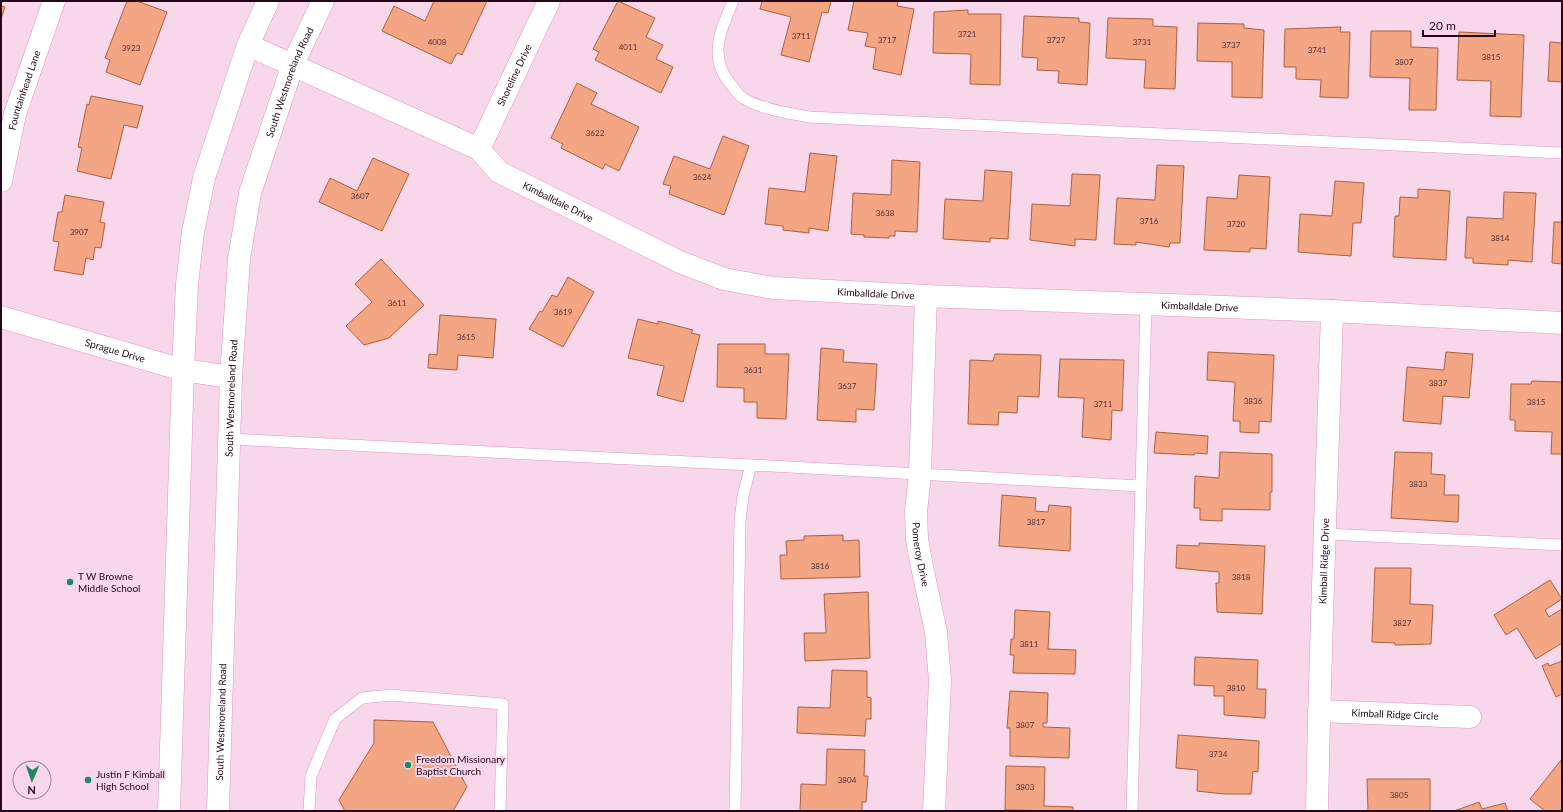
<svg xmlns="http://www.w3.org/2000/svg" width="1563" height="812" font-family="Lato,sans-serif">
<style>
.building{fill:#f4a583;stroke:#a96241}
.lines{fill:none;stroke-linecap:round;stroke-linejoin:round}
.service-casing{stroke:#e197c1;stroke-width:12}
.minor-casing{stroke:#e197c1;stroke-width:23}
.secondary-casing{stroke:#e197c1;stroke-width:23}
.service{stroke:#fff;stroke-width:11}
.minor{stroke:#fff;stroke-width:22}
.secondary{stroke:#fff;stroke-width:22}
.poi-dot{fill:#1f8763;stroke:#f7d7e9;stroke-width:1.5}
.labels{text-anchor:middle;dominant-baseline:central;stroke-width:4;stroke-linejoin:round;paint-order:stroke}
.number-label{font-size:8px;fill:#562f34}
.street-label{font-size:10px;fill:#220819;stroke:#f7d7e9}
.poi-label{font-size:10px;fill:#220819;stroke:#f7d7e9;text-anchor:start}
</style>
<rect width="100%" height="100%" fill="#f7d7e9"/>
<g class="building">
<path d="M127,1H137L167,12L140,85L106,72L110,60L105,58Z"/>
<path d="M434,1H487L462,55L457,53L451,64L382,31L394,6L425,21Z"/>
<path d="M618,1L655,18L646,37L663,45L656,59L673,67L661,93L595,60L599,52L593,49Z"/>
<path d="M762,1H831L828,13L822,12L809,62L781,55L791,17L760,9Z"/>
<path d="M854,1H895L898,2L897,6L914,9L901,75L873,69L876,48L865,46L868,33L848,30Z"/>
<path d="M1,6L5,7L1,19Z"/>
<path d="M968,10V14H1001L1000,85L970,84L971,54L933,53L934,12Z"/>
<path d="M1024,16L1079,18V22L1090,23L1087,85L1058,83L1059,71L1037,70L1038,58L1022,57Z"/>
<path d="M1108,18L1153,19V26L1177,27L1175,89L1144,88L1146,60L1106,58Z"/>
<path d="M1198,23L1244,24V28L1264,30L1262,98L1232,97V62L1197,61Z"/>
<path d="M1341,27L1340,32H1350L1348,98L1320,97L1321,80L1296,79V67H1284L1285,29Z"/>
<path d="M1371,31H1411V47L1438,48L1436,110H1409L1410,78L1370,77Z"/>
<path d="M1459,32L1524,35L1521,117L1490,116L1491,81L1457,80Z"/>
<path d="M1550,42L1562,43V82L1548,81Z"/>
<path d="M577,83L597,93L591,104L639,127L619,171L605,164L603,169L561,148L563,144L551,138Z"/>
<path d="M91,96L143,106L137,128L124,125L111,179L77,171L82,148L78,147L87,104L89,105Z"/>
<path d="M723,136L749,146L724,215L669,194L671,186L663,184L674,156L710,169Z"/>
<path d="M810,153L837,156L828,231L809,228V233L783,230V226L765,224L769,188L805,192Z"/>
<path d="M373,158L409,174L382,231L319,202L330,178L357,191Z"/>
<path d="M892,160L920,162L917,232L895,231V236H889V238L864,237V235L851,234L853,193L891,195Z"/>
<path d="M1157,165L1184,166L1180,243H1170L1169,247L1136,242V245L1114,244L1117,198L1155,200Z"/>
<path d="M985,170L1012,172L1008,239L990,238V242L943,239L945,199L983,201Z"/>
<path d="M1072,174L1100,175L1096,240L1075,239V246L1030,240L1032,204L1070,206Z"/>
<path d="M1239,175L1270,177L1266,249L1250,248V252L1204,250L1207,197L1237,199Z"/>
<path d="M1335,181L1364,183L1361,223H1353L1351,256L1298,252L1300,214L1332,216Z"/>
<path d="M1418,189L1450,191L1446,260L1393,257L1395,216H1399L1400,197L1418,198Z"/>
<path d="M1504,192L1536,193L1532,262L1508,260V265L1473,263V258H1465L1467,217L1503,219Z"/>
<path d="M65,195L104,202L100,222L105,223L101,248L95,247L93,260L86,258L83,275L54,270L59,242L53,241L58,212H62Z"/>
<path d="M1554,222H1562V264L1552,263Z"/>
<path d="M381,259L424,305L389,338L364,345L346,326L372,302L355,284Z"/>
<path d="M568,277L594,292L563,347L529,329L540,311L542,312L552,295L557,297Z"/>
<path d="M440,315L496,319L493,358L458,355L457,370L428,368L429,354L437,355Z"/>
<path d="M638,319L658,324V321L693,330L691,333L700,335L683,402L657,395L664,366L628,358Z"/>
<path d="M718,344H765V354H789L786,419L757,418V402H744V388L717,387Z"/>
<path d="M821,348L844,350L843,362L877,364L874,410L856,409V422L817,420Z"/>
<path d="M1208,352L1274,355L1271,422L1259,421V433L1240,432V421H1233L1235,382L1207,380Z"/>
<path d="M1446,352L1473,354L1469,398L1443,396L1441,424L1403,421L1407,367L1444,370Z"/>
<path d="M995,354L1041,355L1039,397L1018,396L1017,413L999,412L998,425L968,424L970,360L993,361Z"/>
<path d="M1060,359L1124,360L1122,411L1112,410L1111,440L1082,437L1084,398L1058,397Z"/>
<path d="M1532,381L1562,382V454H1551L1552,432L1515,431V420H1510L1511,384H1531Z"/>
<path d="M1156,432L1208,436L1207,454L1195,453L1194,455L1154,453Z"/>
<path d="M1220,452L1272,454V492H1270V510L1222,509V521L1200,520V508H1194L1195,476L1219,478Z"/>
<path d="M1395,452L1432,453L1431,474L1445,475L1444,495H1459L1458,522L1391,518Z"/>
<path d="M1002,495L1036,498L1035,511L1048,512L1049,505L1071,507L1070,551L999,546Z"/>
<path d="M843,535V541L859,540L860,577L781,579L780,555H787L786,541L804,540V536Z"/>
<path d="M1199,543L1265,546L1262,614L1217,612L1216,583H1219V572L1176,568L1177,545L1199,546Z"/>
<path d="M1375,568H1411L1410,604L1433,605L1431,644L1395,645V643L1372,642Z"/>
<path d="M1550,580L1562,599L1545,610L1549,617L1562,609V643L1536,659L1517,628L1506,635L1494,615Z"/>
<path d="M868,592L870,658L805,661L804,633H826L824,594Z"/>
<path d="M1015,610L1050,612L1048,649L1076,650L1075,674L1013,673L1014,655H1010L1011,639H1014Z"/>
<path d="M1195,657L1258,660L1257,689H1266L1265,718L1224,715V696H1214V686L1194,685Z"/>
<path d="M1562,661V694L1556,697L1542,666L1548,663L1549,666Z"/>
<path d="M832,670L867,671V697L871,698V719H866L865,736L797,733L798,707L830,708Z"/>
<path d="M1010,691L1048,693L1047,723H1043V727L1070,728L1069,758L1010,756V728H1007Z"/>
<path d="M374,720L433,722L467,787L453,811H345L339,800L374,743Z"/>
<path d="M1178,735L1259,741L1258,772L1253,771L1251,794H1224L1197,791L1198,770L1176,768Z"/>
<path d="M827,749L865,750L864,776H868L866,802H862V811H800L801,784L826,785Z"/>
<path d="M1562,759V811H1545L1530,799Z"/>
<path d="M1006,766L1045,767L1044,806L1073,807V811L1005,810Z"/>
<path d="M1367,779H1430V811H1368Z"/>
<path d="M1479,802L1482,809L1505,803L1508,811H1454Z"/>
</g>
<g class="lines">
<g class="service-casing">
<g id="service">
<path d="M733,1C720,32 707,59 733,87C736,91 739,96 743,98C760,109 789,113 809,117L1562,153"/>
<path d="M229,439L751,465"/>
<path d="M1326,534L1562,545"/>
<path d="M309,811L311,776L335,719L362,698L391,695L503,704L500,811"/>
<path d="M735,811L740,521L743,496L751,465L1141,486"/>
<path d="M1132,811L1146,304"/>
</g>
</g>
<g class="minor-casing">
<g id="minor">
<path id="s1" d="M248,45L479,149L499,172L680,262L724,279L773,288L926,296L1332,311L1562,323"/>
<path id="s2" d="M479,149L549,1"/>
<path id="s3" d="M1,181L15,114L54,1"/>
<path id="s4" d="M926,296L920,473L916,512L917,539L921,562L936,632L940,681L934,811"/>
<path id="s5" d="M1,317L183,370L231,377"/>
<path id="s6" d="M1319,711L1470,717"/>
<path id="s7" d="M1317,811C1320,644 1327,478 1332,311"/>
</g>
</g>
<g class="secondary-casing">
<g id="secondary">
<path d="M169,811L183,370L187,284L193,232L204,178L248,45L268,1"/>
<path id="s8" d="M218,811L231,377L239,259L250,193L293,64L323,1"/>
</g>
</g>
<use href="#service" class="service"/>
<use href="#minor" class="minor"/>
<use href="#secondary" class="secondary"/>
</g>
<g class="poi-dot">
<circle cx="70" cy="582" r="4"/>
<circle cx="408" cy="765" r="4"/>
<circle cx="88" cy="780" r="4"/>
</g>
<g class="labels">
<g class="number-label">
<text x="967" y="34">3721</text>
<text x="801" y="36">3711</text>
<text x="887" y="40">3717</text>
<text x="1056" y="40">3727</text>
<text x="437" y="42">4008</text>
<text x="1142" y="42">3731</text>
<text x="1231" y="45">3737</text>
<text x="628" y="47">4011</text>
<text x="131" y="48">3923</text>
<text x="1317" y="50">3741</text>
<text x="1491" y="57">3815</text>
<text x="1404" y="62">3807</text>
<text x="595" y="133">3622</text>
<text x="702" y="177">3624</text>
<text x="360" y="196">3607</text>
<text x="885" y="213">3638</text>
<text x="1149" y="221">3716</text>
<text x="1236" y="224">3720</text>
<text x="79" y="232">3907</text>
<text x="1500" y="238">3814</text>
<text x="397" y="303">3611</text>
<text x="563" y="312">3619</text>
<text x="466" y="337">3615</text>
<text x="753" y="370">3631</text>
<text x="1438" y="383">3837</text>
<text x="847" y="386">3637</text>
<text x="1253" y="401">3836</text>
<text x="1536" y="402">3815</text>
<text x="1103" y="404">3711</text>
<text x="1418" y="484">3833</text>
<text x="1036" y="522">3817</text>
<text x="820" y="566">3816</text>
<text x="1241" y="577">3818</text>
<text x="1402" y="623">3827</text>
<text x="1029" y="644">3811</text>
<text x="1236" y="688">3810</text>
<text x="1025" y="725">3807</text>
<text x="1218" y="754">3734</text>
<text x="847" y="780">3804</text>
<text x="1025" y="787">3803</text>
<text x="1399" y="795">3805</text>
</g>
<g class="street-label">
<text stroke="none"><textPath href="#s2" startOffset="82">Shoreline Drive</textPath></text>
<text stroke="none"><textPath href="#s8" startOffset="737">South Westmoreland Road</textPath></text>
<text stroke="none"><textPath href="#s3" startOffset="94">Fountainhead Lane</textPath></text>
<text stroke="none"><textPath href="#s1" startOffset="350">Kimballdale Drive</textPath></text>
<text stroke="none"><textPath href="#s1" startOffset="686">Kimballdale Drive</textPath></text>
<text stroke="none"><textPath href="#s1" startOffset="1010">Kimballdale Drive</textPath></text>
<text stroke="none"><textPath href="#s5" startOffset="119">Sprague Drive</textPath></text>
<text stroke="none"><textPath href="#s8" startOffset="413">South Westmoreland Road</textPath></text>
<text stroke="none"><textPath href="#s4" startOffset="259">Pomeroy Drive</textPath></text>
<text stroke="none"><textPath href="#s7" startOffset="250">Kimball Ridge Drive</textPath></text>
<text stroke="none"><textPath href="#s6" startOffset="76">Kimball Ridge Circle</textPath></text>
<text stroke="none"><textPath href="#s8" startOffset="89">South Westmoreland Road</textPath></text>
</g>
<g class="poi-label">
<text x="78" y="576">T W Browne<tspan x="78" dy="12">Middle School</tspan></text>
<text x="416" y="759">Freedom Missionary<tspan x="416" dy="12">Baptist Church</tspan></text>
<text x="96" y="774">Justin F Kimball<tspan x="96" dy="12">High School</tspan></text>
</g>
</g>
<rect width="1563" height="812" fill="none" stroke="#220819" stroke-width="4"/>
<g transform="translate(32 780) rotate(182)"><circle r="19" fill="#f7d7e9" stroke="#a28496"/>
<path d="M0-3L7 15L0 10L-7 15Z" fill="#1f8763"/>
<text y="-6" font-size="11" font-weight="bold" text-anchor="middle" fill="#220819">N</text>
</g>
<path d="M1423 30v6h72v-6" fill="none" stroke="#220819" stroke-width="2"/>
<text x="1429" y="30" font-size="12" fill="#220819" stroke="#f7d7e9" stroke-width="3" paint-order="stroke">20 m</text>
</svg>
